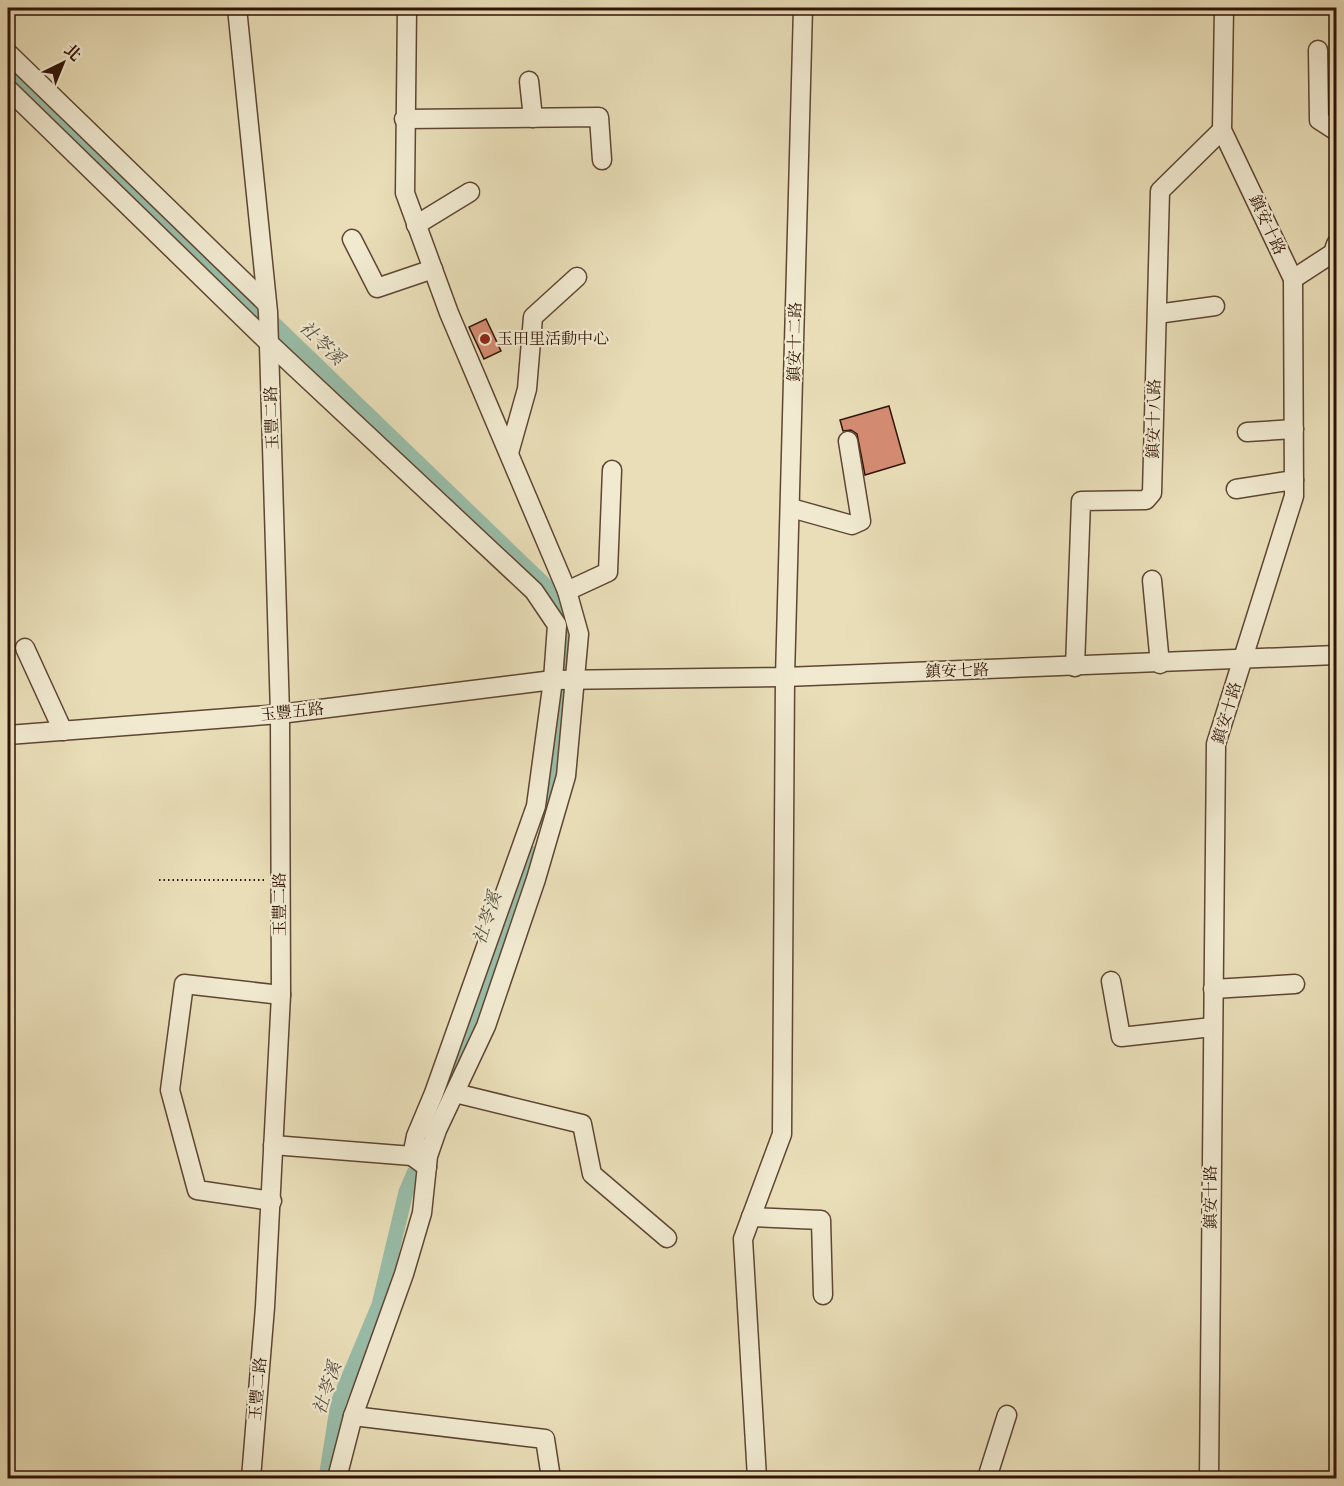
<svg xmlns="http://www.w3.org/2000/svg" width="1344" height="1486" font-family="Alegreya,'Noto Serif TC',serif">
<style>
.lines{fill:none;stroke-linecap:round;stroke-linejoin:round}
.canal{stroke:#99bda9;stroke-width:15}
.building{fill:#d58c73;stroke:#301306;stroke-width:1.5}
.minor-casing{stroke:#5e4632;stroke-width:21}
.path{stroke:#301306;stroke-width:2;stroke-dasharray:1.5 3;stroke-linecap:butt}
.minor{stroke:#f1ead1;stroke-width:18}
.poi-dot{fill:#8f2418;stroke:#f1ead1;stroke-width:2}
.labels{text-anchor:middle;dominant-baseline:central;stroke-width:4.5;stroke-linejoin:round;paint-order:stroke}
.street-label{font-size:16px;fill:#301306;stroke:#f1ead1}
.poi-label{font-size:16px;fill:#301306;stroke:#f1ead1;text-anchor:start}
.water-label{font-size:18px;font-style:italic;fill:#554e3f;stroke:#f1ead1}
</style>
<rect width="100%" height="100%" fill="#e9deb8"/>
<filter id="stains"><feTurbulence type="fractalNoise" baseFrequency=".00333" numOctaves="4"/><feColorMatrix values="0 0 0 0 .2 0 0 0 0 .09 0 0 0 0 .02 0 0 0 .5 -.17"/></filter>
<radialGradient id="worn" r=".72"><stop offset=".6" stop-color="#630" stop-opacity="0"/><stop offset="1" stop-color="#630" stop-opacity=".3"/></radialGradient>
<g class="lines">
<g class="canal">
<path d="M8,67L546,586C563,615 569,635 565,669"/>
<path d="M540,818L552,780L562,692"/>
<path d="M453,1077L529,852"/>
<path d="M326,1478L338,1403L379,1305L406,1192L414,1173"/>
</g>
</g>
<g class="building">
<path d="M486,319L501,351L484,359L469,327Z"/>
<path d="M889,406L905,463L865,475L857,434L851,430L843,431L840,420Z"/>
</g>
<g class="lines">
<g class="minor-casing">
<g id="minor">
<path d="M237,8L268,312L280,714L281,995L265,1307L251,1478"/>
<path d="M1318,50L1319,120L1336,131"/>
<path d="M8,53L266,303"/>
<path d="M529,81L533,118"/>
<path d="M8,89L269,343L534,591L557,625L553,680L536,806L434,1093L416,1136L412,1156L427,1167"/>
<path d="M404,119L599,117L602,160"/>
<path d="M416,225L470,192"/>
<path d="M352,239L377,288L433,269"/>
<path d="M1293,279L1333,253L1336,244"/>
<path d="M1157,314L1215,306"/>
<path d="M1247,432L1294,429"/>
<path d="M509,453L527,389L533,317L577,277"/>
<path d="M1236,489L1294,480"/>
<path d="M791,508L852,525L861,521L848,441"/>
<path d="M1152,580L1160,664"/>
<path d="M567,591L608,572L612,470"/>
<path d="M25,648L63,731"/>
<path d="M1075,667L1081,501L1146,500L1152,493L1160,191L1222,130"/>
<path d="M8,735L280,714L553,680L785,677L1336,655"/>
<path d="M1111,981L1121,1037L1212,1027"/>
<path d="M1213,989L1295,984"/>
<path d="M455,1093L582,1124L592,1174L667,1238"/>
<path d="M273,1145L412,1156"/>
<path d="M272,1201L197,1190L170,1090L184,984L281,995"/>
<path d="M751,1217L821,1220L823,1295"/>
<path d="M353,1416L545,1439L551,1478"/>
<path d="M337,1478L353,1416L404,1274L422,1213L428,1156L437,1130L486,1026L536,879L566,776L579,634L567,591L449,313L405,193L407,8"/>
<path d="M757,1478L743,1239L782,1134L785,677L803,8"/>
<path d="M987,1478L1007,1415"/>
<path d="M1209,1478L1216,744L1294,496L1293,279L1222,130L1224,8"/>
</g>
</g>
<path class="path" d="M159,880H264"/>
<use href="#minor" class="minor"/>
</g>
<circle class="poi-dot" cx="485" cy="339" r="6"/>
<g class="labels">
<g class="street-label">
<text transform="translate(1267 225) rotate(65)">鎮安十路</text>
<text transform="translate(795 342) rotate(-89)">鎮安十二路</text>
<text transform="translate(272 418) rotate(-92)">玉豐二路</text>
<text transform="translate(1154 419) rotate(-89)">鎮安十八路</text>
<text transform="translate(957 671) rotate(-2)">鎮安七路</text>
<text transform="translate(292 712) rotate(-6)">玉豐五路</text>
<text transform="translate(1227 713) rotate(-73)">鎮安十路</text>
<text transform="translate(280 904) rotate(-90)">玉豐二路</text>
<text transform="translate(1211 1197) rotate(-90)">鎮安十路</text>
<text transform="translate(258 1389) rotate(-85)">玉豐二路</text>
</g>
<g class="poi-label">
<text x="497" y="339">玉田里活動中心</text>
</g>
<g class="water-label">
<text transform="translate(322 343) rotate(44)">社苓溪</text>
<text transform="translate(487 918) rotate(-72)">社苓溪</text>
<text transform="translate(327 1388) rotate(-72)">社苓溪</text>
</g>
</g>
<rect width="1344" height="1486" fill="none" stroke="#e9deb8" stroke-width="30"/>
<rect x="9" y="9" width="1326" height="1468" fill="none" stroke="#301306" stroke-width="3"/>
<rect x="15" y="15" width="1314" height="1456" fill="none" stroke="#301306" stroke-width="1.5"/>
<g transform="translate(63 63) rotate(43)" stroke="#f1ead1" stroke-width="4.5" paint-order="stroke">
<path d="M0-4.5L10 22L0 15L-10 22Z" fill="#301306"/>
<text y="-9" font-size="16" font-weight="bold" text-anchor="middle" fill="#301306">北</text>
</g>
<rect width="100%" height="100%" filter="url(#stains)"/>
<rect width="100%" height="100%" fill="url(#worn)"/>
</svg>
